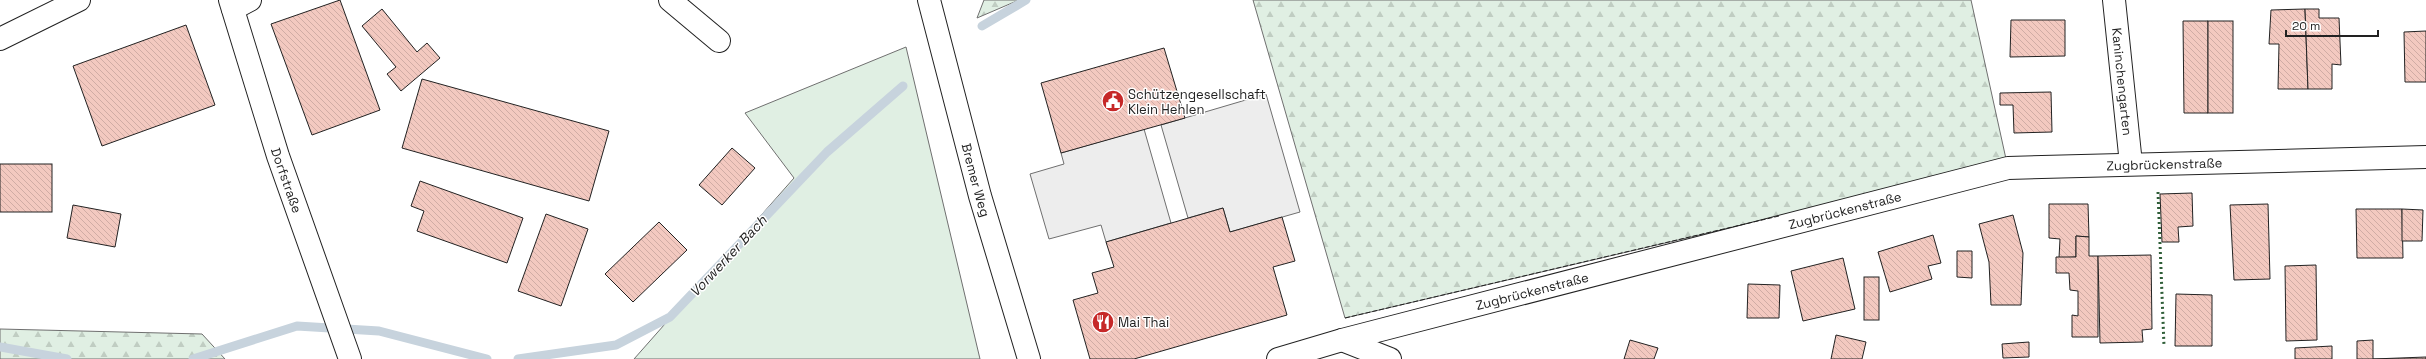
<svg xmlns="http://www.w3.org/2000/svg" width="2426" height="359" font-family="'Space Grotesk',sans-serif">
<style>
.grass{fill:#e0efe3;stroke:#6f6f6f}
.forest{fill:url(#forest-firs);stroke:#6f6f6f}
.parking{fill:#ededed;stroke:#6f6f6f}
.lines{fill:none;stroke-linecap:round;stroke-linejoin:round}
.stream{stroke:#c7d3dd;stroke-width:9}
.building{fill:url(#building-back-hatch);stroke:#222}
.minor-casing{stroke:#222;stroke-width:24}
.major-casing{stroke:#222;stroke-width:24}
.minor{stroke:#fff;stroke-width:22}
.major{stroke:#fff;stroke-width:22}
.hedge{stroke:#2f5e38;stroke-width:3;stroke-dasharray:2 3;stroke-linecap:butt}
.fence{stroke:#222;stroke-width:1;stroke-dasharray:5 2;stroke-linecap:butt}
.labels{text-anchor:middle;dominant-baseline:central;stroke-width:3;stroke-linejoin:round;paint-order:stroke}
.street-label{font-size:13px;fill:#222;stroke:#fff}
.poi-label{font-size:13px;fill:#222;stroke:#fff;text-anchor:start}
.water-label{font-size:14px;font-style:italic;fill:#222;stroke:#fff}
</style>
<defs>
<pattern id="forest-firs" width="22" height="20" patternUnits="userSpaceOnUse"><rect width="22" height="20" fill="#e0efe3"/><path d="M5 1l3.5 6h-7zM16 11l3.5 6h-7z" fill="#c0cdc2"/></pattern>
<pattern id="building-back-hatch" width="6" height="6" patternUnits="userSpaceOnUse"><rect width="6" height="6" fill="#f3c9c0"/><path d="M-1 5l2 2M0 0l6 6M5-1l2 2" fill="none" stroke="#d0aca5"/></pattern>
</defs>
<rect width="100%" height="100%" fill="#fff"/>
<path class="grass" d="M906,47L980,359H634L794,178L745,113Z"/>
<g class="forest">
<path d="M984,0H1019L977,18Z"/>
<path d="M1253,0H1971L2008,168L1930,181L1345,318Z"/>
<path d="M0,329L202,334L225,359H0Z"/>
</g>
<g class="parking">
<path d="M1266,94L1300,212L1230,232L1223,208L1188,218L1161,125Z"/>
<path d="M1144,129L1171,223L1106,242L1101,225L1049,239L1030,174L1064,164L1061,153Z"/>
</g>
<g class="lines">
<g class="stream">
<path d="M982,26L1026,0"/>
<path d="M0,347L67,359"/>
<path d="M193,359L297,326L379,331L487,359"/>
<path d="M518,359L616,345L670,317L827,152L903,86"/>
</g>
</g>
<g class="building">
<path d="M340,0L380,110L312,135L271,24Z"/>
<path d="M382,9L417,52L427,43L440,58L401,91L387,74L396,67L362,26Z"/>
<path d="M2305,9L2308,89H2278L2279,44H2269L2271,10Z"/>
<path d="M2305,9H2319V18H2339L2341,65L2332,64V89H2308Z"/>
<path d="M2011,20H2065V56L2010,57Z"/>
<path d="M2183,21H2208V113H2184Z"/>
<rect x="2208" y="21" width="25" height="92"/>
<path d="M186,25L215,105L102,146L73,66Z"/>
<path d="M2426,31V82H2405L2404,32Z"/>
<path d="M1164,48L1185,118L1061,153L1041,83Z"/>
<path d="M422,79L609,131L589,201L402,148Z"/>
<path d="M2051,92L2052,132L2014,133L2013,105H2000V93Z"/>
<path d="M732,148L755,168L722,205L699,185Z"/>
<rect x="0" y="164" width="52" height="48"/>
<path d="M420,181L523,218L507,263L417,231L424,211L411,206Z"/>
<path d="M2192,193L2193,226L2178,227L2179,242H2162L2160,194Z"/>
<path d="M2049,204H2088L2089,237L2076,236V257L2059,258L2060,239L2049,238Z"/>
<path d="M2268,204L2270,279L2234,280L2230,205Z"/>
<path d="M73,205L121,214L115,247L67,238Z"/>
<path d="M1223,208L1230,232L1282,217L1295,261L1273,267L1287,315L1134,359H1090L1073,300L1098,293L1092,273L1114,267L1106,242Z"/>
<path d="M2356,209H2402L2403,258H2357Z"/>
<path d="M2402,209L2423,210L2422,241H2402Z"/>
<path d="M546,214L588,229L561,306L518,291Z"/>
<path d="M2013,215L2023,253L2021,305H1991L1989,262L1979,224Z"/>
<path d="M659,222L687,250L633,302L605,274Z"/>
<path d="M1933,235L1941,263L1928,266L1932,279L1890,292L1878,252Z"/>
<path d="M2076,236L2089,237V256H2098V337H2072V315L2078,316V291L2070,290L2069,273H2056V257H2076Z"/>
<path d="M1957,251H1972V278L1957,277Z"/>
<path d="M2151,255L2152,329L2142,330L2143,342L2100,343L2098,256Z"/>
<path d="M1843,258L1855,309L1803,321L1791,271Z"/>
<path d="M2316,265L2317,340L2286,341L2285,266Z"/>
<rect x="1864" y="277" width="15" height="43"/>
<path d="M1748,284L1780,285L1779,318H1747Z"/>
<path d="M2176,294L2212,295V346H2175Z"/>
<path d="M1836,335L1866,342L1862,359H1831Z"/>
<path d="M1630,340L1658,348L1654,359H1624Z"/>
<path d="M2373,340V359H2357V341Z"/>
<path d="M2029,342V357L2003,358L2002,344Z"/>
<path d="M2332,346V359H2295V348Z"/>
<path d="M2426,357V359H2373Z"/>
</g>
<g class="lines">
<g class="minor-casing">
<g id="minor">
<path id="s1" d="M230,0L278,156L350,359"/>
<path d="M670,0L719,41"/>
<path id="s2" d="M2114,0L2131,164"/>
<path d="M233,9L250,0"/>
<path d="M0,39L79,0"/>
<path d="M1342,340L1390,359"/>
<path id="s3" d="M1278,359L1342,340L2008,168L2426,157"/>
</g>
</g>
<g class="major-casing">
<g id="major">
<path id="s4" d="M929,0L980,196L1029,359"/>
</g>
</g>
<use href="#minor" class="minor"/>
<use href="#major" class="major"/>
<path class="hedge" d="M2158,192L2164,346"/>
<path class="fence" d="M1345,318L1779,216"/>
</g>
<defs>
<g id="civic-disc" transform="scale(1.15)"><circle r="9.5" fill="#c62828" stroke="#fff"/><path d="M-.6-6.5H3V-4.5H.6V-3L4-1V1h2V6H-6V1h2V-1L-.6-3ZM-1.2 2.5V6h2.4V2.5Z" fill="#fff"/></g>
<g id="restaurant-disc" transform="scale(1.15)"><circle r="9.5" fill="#c62828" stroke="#fff"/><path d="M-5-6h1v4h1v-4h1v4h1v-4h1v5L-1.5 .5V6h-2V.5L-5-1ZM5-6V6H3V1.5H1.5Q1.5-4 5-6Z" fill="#fff"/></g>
</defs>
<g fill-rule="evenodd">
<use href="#civic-disc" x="1113" y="101"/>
<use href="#restaurant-disc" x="1103" y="322"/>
</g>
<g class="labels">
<g class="street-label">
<text stroke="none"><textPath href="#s2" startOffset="82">Kaninchengarten</textPath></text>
<text stroke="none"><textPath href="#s3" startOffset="911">Zugbrückenstraße</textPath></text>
<text stroke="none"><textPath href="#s1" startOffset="189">Dorfstraße</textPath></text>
<text stroke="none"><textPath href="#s4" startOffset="186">Bremer Weg</textPath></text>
<text stroke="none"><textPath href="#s3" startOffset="586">Zugbrückenstraße</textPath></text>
<text stroke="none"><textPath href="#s3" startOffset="263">Zugbrückenstraße</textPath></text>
</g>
<g class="poi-label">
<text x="1128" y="94">Schützengesellschaft<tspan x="1128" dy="15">Klein Hehlen</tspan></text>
<text x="1118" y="322">Mai Thai</text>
</g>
<g class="water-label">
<text transform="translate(728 256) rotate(-47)">Vorwerker Bach</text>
</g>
</g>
<path d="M2286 30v6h92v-6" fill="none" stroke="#222222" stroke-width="2"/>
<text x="2292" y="30" font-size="12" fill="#222222" stroke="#ffffff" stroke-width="3" paint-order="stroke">20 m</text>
</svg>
